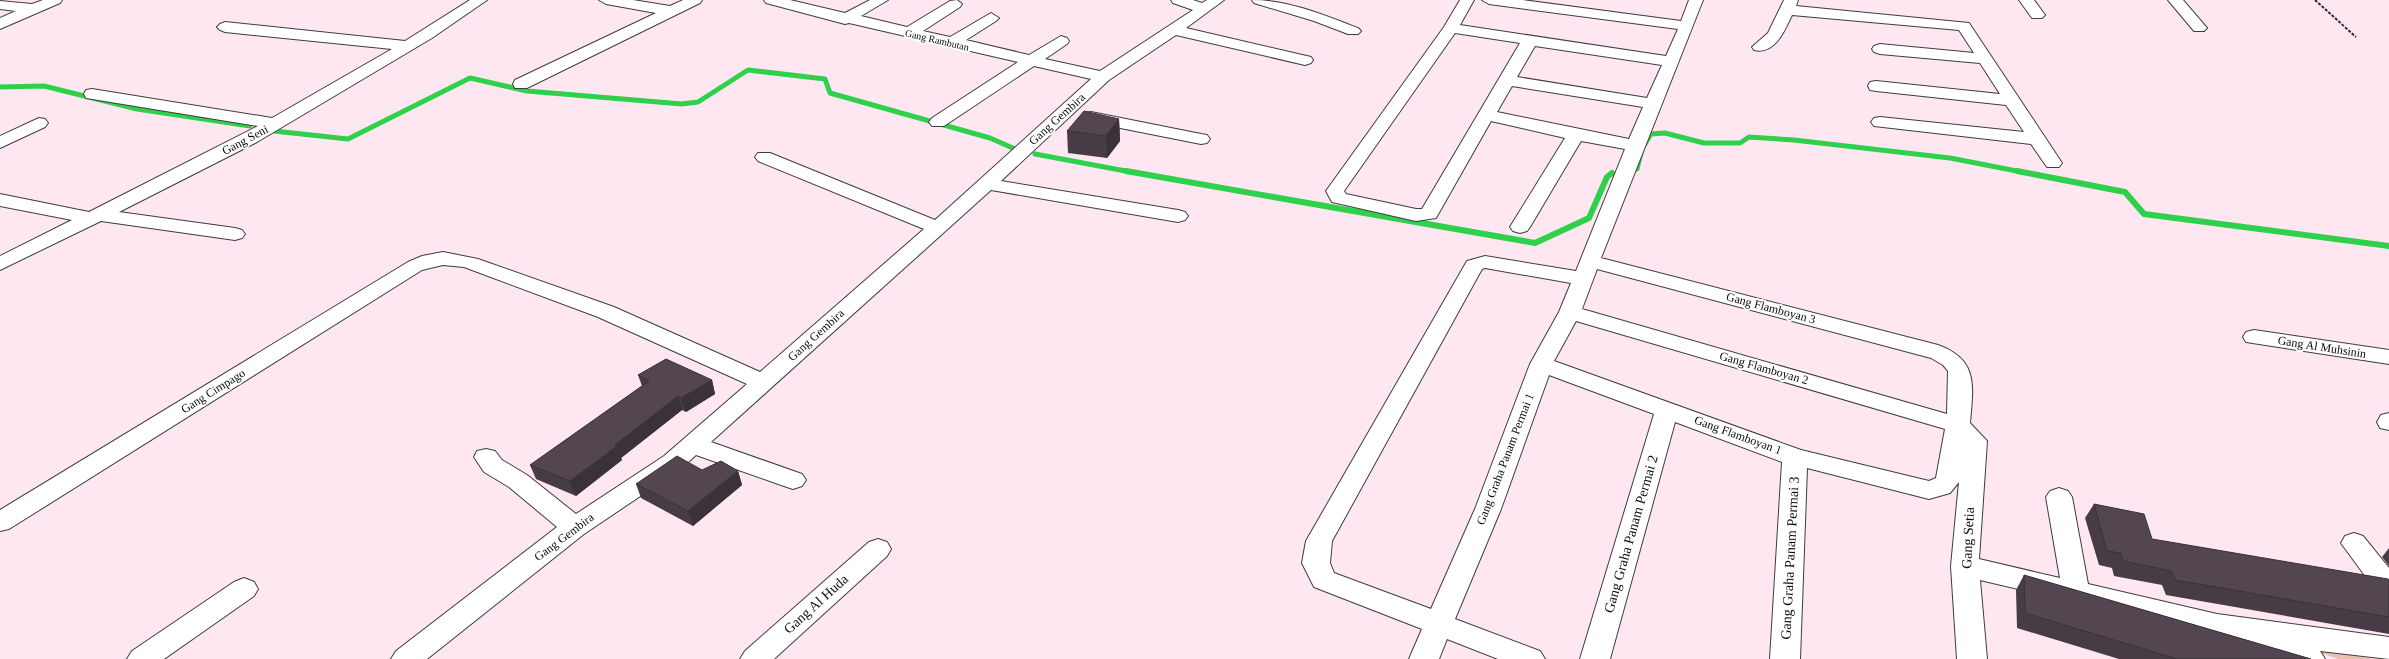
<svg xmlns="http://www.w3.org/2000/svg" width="2389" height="659" font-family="'Times New Roman',serif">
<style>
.green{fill:#e9bfb0}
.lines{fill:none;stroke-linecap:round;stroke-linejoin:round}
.stream-far1{stroke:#2fd14c;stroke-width:5}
.stream{stroke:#2fd14c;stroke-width:6}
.minor-casing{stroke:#3d3d3d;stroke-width:2}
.path{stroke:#2c2c2c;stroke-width:2;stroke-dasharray:3 1.5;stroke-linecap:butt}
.minor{fill:#fff;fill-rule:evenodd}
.wall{fill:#473c46}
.shaded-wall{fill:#3a3139}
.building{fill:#534651;stroke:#3a3139}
.labels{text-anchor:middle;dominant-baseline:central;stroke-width:4;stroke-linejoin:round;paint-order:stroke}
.far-street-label{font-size:10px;fill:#0a0a0a;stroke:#fff}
.street-label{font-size:12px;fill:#0a0a0a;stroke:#fff}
.near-street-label{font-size:14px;fill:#0a0a0a;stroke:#fff}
</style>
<rect width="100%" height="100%" fill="#ffe7f1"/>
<path class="green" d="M2300,646L2373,659H2338Z"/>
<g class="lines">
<g class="stream-far1">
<path d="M0,87L44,86L137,109L250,126"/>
<path d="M274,131L348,139L470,78L527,91L682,104L698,102L748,70L825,79L830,93L990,138L1015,149"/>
<path d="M1035,154L1131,172"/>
<path d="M1637,169L1642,149L1651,134L1665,133L1704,143H1740L1749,137L1794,140L1950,158L2022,172"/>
</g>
<g class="stream">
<path d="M1126,171L1535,243L1589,218L1607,177L1612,173"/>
<path d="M2017,171L2125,192L2144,214L2389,246"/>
</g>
<g class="minor-casing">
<g id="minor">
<path d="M43,0H62L60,3L0,29V18L16,11L0,9V1L32,4Z"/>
<path d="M470,0H487L432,38L257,142L119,212L235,228L242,230L245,234L242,238L235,240L101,221L0,270V256L72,220L0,206V194L89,212L258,126L92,99L86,98L84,94L86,90L92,89L272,118L392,49L225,32L220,30L217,27L220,24L225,22L405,41Z"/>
<path d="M599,0H633L670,6L683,0H702L700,3L527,88H515L513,84L515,80L656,13L606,4Z"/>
<path d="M764,0H790L845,13L870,0H888L861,16L907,27L950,1L957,0L962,4L960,7L923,31L950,37L991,13L999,18L996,21L966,40L1029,55L1061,36L1067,38L1069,41L1067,44L1045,59L1100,71L1193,10L1173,3L1171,0H1193L1202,3L1207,0H1224L1186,28L1311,57L1313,60L1311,63L1305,65L1176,35L1109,80L1001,181L1178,210L1185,212L1188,216L1185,220L1178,222L991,190L711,442L802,474L806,480L802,486L793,489L784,486L696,455L682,468L584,534L427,659H391L396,651L557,527L509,487L484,472L474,457L477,451L486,449L495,451L502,460L527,475L576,514L664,456L747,384L598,317L464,267L443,265L422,270L9,529L0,531V510L408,262L422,256L443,252L478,259L614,307L760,372L924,229L758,161L755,157L758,153H770L935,220L1091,79L1034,66L944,126H932L929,122L932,118L1018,62L849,23L845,24L766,3Z"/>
<path d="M1252,0C1289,0 1324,15 1358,28L1361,31L1358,34H1348L1314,21L1254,3Z"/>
<path d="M1460,0H1474L1460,25L1666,56L1678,29L1489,4L1482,0H1523L1681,21L1689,0H1703L1601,258L1938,345C1979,360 1973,386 1970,423L1987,441L1979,559L2060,578L2046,497L2050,491L2059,488L2068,491L2072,497L2088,584L2217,614L2389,637V659L2320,651L2325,659H2278L2248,647L2244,640L2217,636L1980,580L1987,659H1957L1951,566L1959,482L1950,493L1929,499L1807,468L1800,659H1770L1782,462L1675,422L1610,659H1580L1654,414L1549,375L1501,509L1455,619L1540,651L1545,659H1498L1447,639L1439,659H1409L1422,629L1314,587L1302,563L1306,541L1467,261L1485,256L1576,271L1625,149L1581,141L1530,227L1527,231L1520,233L1513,231L1510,227L1565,138L1491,121L1436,218L1416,221L1332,202L1326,191L1444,27ZM1455,33L1520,43L1422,209H1416L1346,194L1344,191ZM1535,46L1662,65L1647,98L1517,77ZM1512,86L1643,107L1629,139L1497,112ZM1485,268L1571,283L1559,312L1530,364L1475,509L1431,609L1334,573L1330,563L1332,541L1482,269ZM1597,269L1931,358L1943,365L1948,371L1947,414L1582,309ZM1576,321L1945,429L1936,478L1929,481L1801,450L1554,361Z"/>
<path d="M1784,0H1798L1796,6L1969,23L2062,163L2059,167H2047L2031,144L1874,126L1871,122L1874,118L1880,117L2024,132L2006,105L1876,91L1870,90L1868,86L1870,82L1876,81L2000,94L1980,63L1880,54L1874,52L1872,49L1874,46L1880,44L1974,53L1959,30L1792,15C1785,30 1775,55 1754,50L1752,47L1768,33Z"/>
<path d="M2019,0H2034L2045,15L2042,18H2032Z"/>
<path d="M2168,0H2183L2207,28L2204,31H2194Z"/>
<path d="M1091,112L1201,134L1207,135L1210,139L1207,143L1201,144L1085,121L1082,117L1085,113Z"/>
<path d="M39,118L45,119L48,123L45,127L0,148V136Z"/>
<path d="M2254,330L2389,350V364L2246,342L2243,337L2246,332Z"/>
<path d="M2389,413V430L2380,428L2377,422L2381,415Z"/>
<path d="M2354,533L2363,536L2389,568V599L2379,595L2341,543L2345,536Z"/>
<path d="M878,539L887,542L891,549L887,556L774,659H740L745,651L869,542Z"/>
<path d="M244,578L254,582L258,589L254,596L164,659H127L132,651L234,582Z"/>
</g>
</g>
<path class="path" d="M2315,0L2356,37"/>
<use href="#minor" class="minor"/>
</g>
<g class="wall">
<path d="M1119,119L1120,141L1107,158L1068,153L1067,131Z"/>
<path d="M638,375L712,380L715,394L686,412L682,410L621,458L622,460L576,496L536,479L530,465L642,386Z"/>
<path d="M702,470L738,471L742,485L693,526L641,498L636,484Z"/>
<path d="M2094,504L2152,539L2389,580V634L2166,595L2162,585L2114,576L2112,568L2099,565L2085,518Z"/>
<path d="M2389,548V566L2382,557Z"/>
<path d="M2024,575L2311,659H2119L2017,628L2016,590Z"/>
</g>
<g class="shaded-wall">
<path d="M1119,119L1120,141L1107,158L1106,136Z"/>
<path d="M712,380L715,394L686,412L681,398Z"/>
<path d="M678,396L682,410L621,458L622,460L576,496L570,481L615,445Z"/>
<path d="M738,471L742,485L693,526L688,511Z"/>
</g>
<g class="building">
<path d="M1084,111L1119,119L1106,136L1067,131Z"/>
<path d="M666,359L712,380L681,398L678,396L615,445L617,446L570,481L530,465L649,381L638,375Z"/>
<path d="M677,456L702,470L721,461L738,471L688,511L636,484Z"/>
<path d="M2094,504L2144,514L2152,539L2388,579L2389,580V617L2175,580L2171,571L2123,561L2121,553L2107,551Z"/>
<path d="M2024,575L2311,659H2177L2025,613Z"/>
</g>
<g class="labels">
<g class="far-street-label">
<text transform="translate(937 40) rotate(13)">Gang Rambutan</text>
</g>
<g class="street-label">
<text transform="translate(1057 119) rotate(-42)">Gang Gembira</text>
<text transform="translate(245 140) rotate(-28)">Gang Seni</text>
<text transform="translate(1771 308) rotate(15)">Gang Flamboyan 3</text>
<text transform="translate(816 335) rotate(-42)">Gang Gembira</text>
<text transform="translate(2322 347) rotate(9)">Gang Al Muhsinin</text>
<text transform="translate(1764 368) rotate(16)">Gang Flamboyan 2</text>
<text transform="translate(213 391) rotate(-32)">Gang Cimpago</text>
<text transform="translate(1738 435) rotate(20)">Gang Flamboyan 1</text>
<text transform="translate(1505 459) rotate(-69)">Gang Graha Panam Permai 1</text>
<text transform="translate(564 537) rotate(-37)">Gang Gembira</text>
</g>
<g class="near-street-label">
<text transform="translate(1631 534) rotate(-74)">Gang Graha Panam Permai 2</text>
<text transform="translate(1968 538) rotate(-87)">Gang Setia</text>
<text transform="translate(1790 558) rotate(-87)">Gang Graha Panam Permai 3</text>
<text transform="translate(816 604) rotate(-42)">Gang Al Huda</text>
</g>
</g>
</svg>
